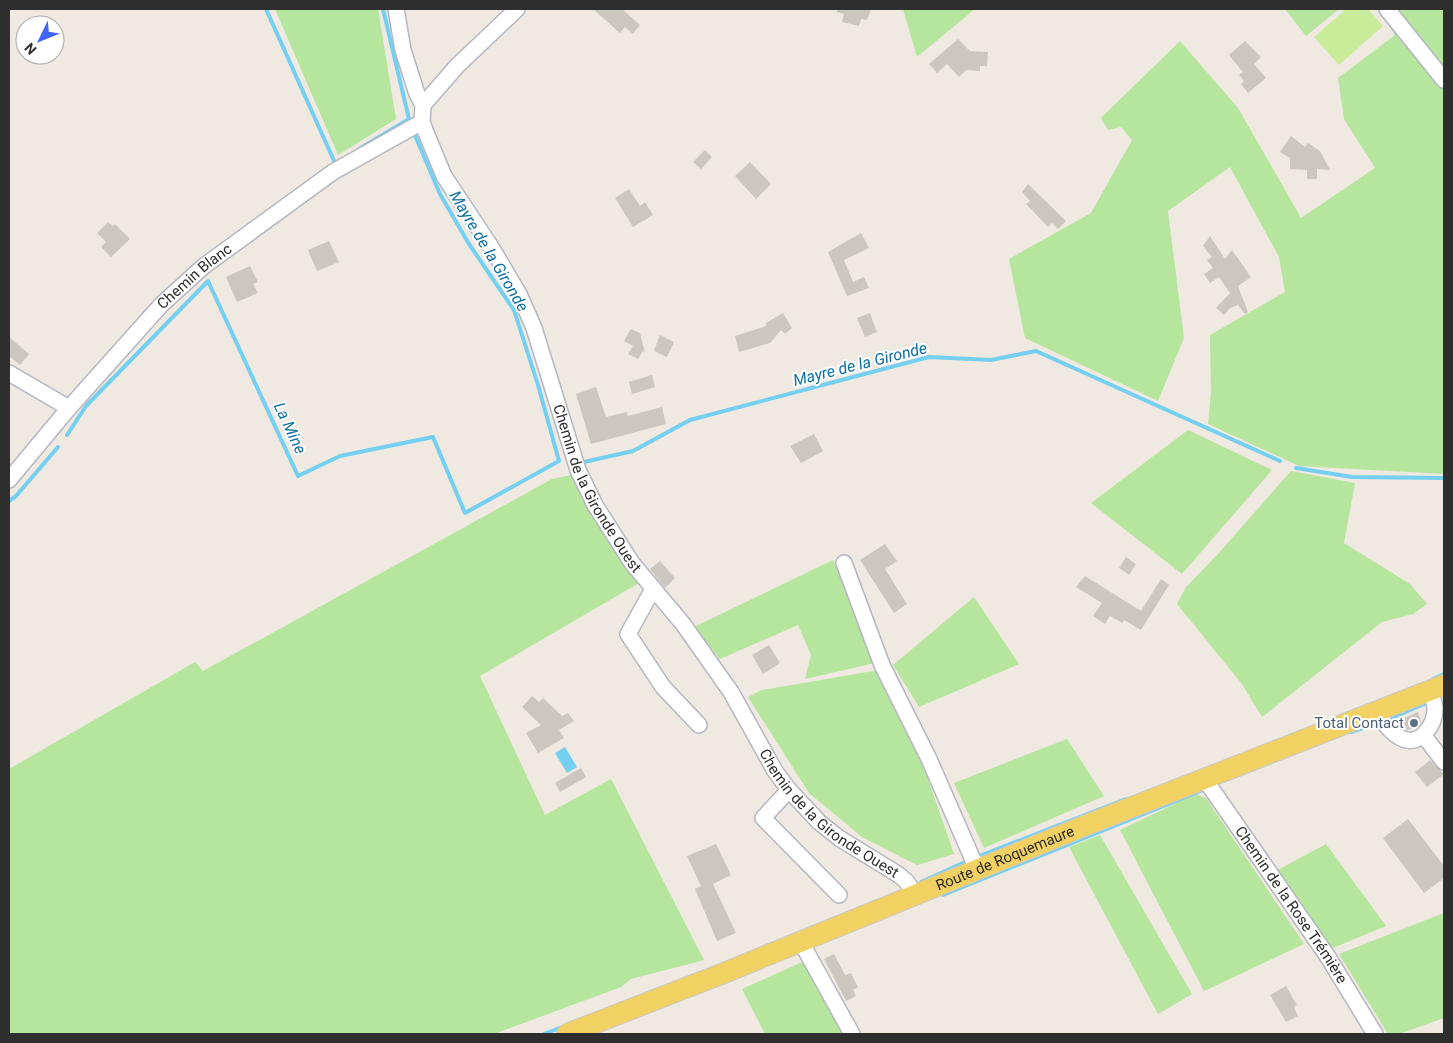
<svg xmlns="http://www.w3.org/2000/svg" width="1453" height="1043" font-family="Roboto,sans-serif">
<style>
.green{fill:#b6e59e}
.pitch{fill:#c9ec9a}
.water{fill:#75cff0}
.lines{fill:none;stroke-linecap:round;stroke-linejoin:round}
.stream{stroke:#75cff0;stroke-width:4}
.building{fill:#cbc7bf}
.minor-casing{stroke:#b4b7c1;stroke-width:18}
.major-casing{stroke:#c9c9c9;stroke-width:22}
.minor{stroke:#fff;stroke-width:15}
.major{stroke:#f2d163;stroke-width:20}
.service-dot{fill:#5c6f8a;stroke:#fff;stroke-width:2}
.labels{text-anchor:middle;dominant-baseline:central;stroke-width:4;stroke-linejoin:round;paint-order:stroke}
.street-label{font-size:15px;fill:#2e2e2e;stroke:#fff}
.service-label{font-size:15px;fill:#4e5e75;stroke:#fff;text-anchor:end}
.water-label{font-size:16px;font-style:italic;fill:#0d6fa3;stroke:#fff}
</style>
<rect width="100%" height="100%" fill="#efe9e1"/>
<g class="green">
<path d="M275,9H378L396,119L338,155Z"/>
<path d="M903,9H975L917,57Z"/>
<path d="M1285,9H1339L1306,36Z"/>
<path d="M1377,9H1444V474L1299,466L1208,424L1211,392L1210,335L1285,292L1279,257L1230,167L1168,211L1184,338L1158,401L1025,338L1009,259L1091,213L1132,140L1121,127L1108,130L1101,118L1180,41L1238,108L1301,218L1375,168L1344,119L1338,78L1395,35Z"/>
<path d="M1188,430L1272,470L1182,574L1091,503Z"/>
<path d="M1291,471L1355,483L1344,543L1410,584L1427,604L1413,614L1382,622L1262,717L1242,684L1177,604L1186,587L1217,555Z"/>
<path d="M571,475L602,532L639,583L480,676L545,815L611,779L704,960L631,979L621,987L494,1034H9V769L195,662L203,671L552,479Z"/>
<path d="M833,560L875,663L805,679L811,655L798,625L720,659L694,627Z"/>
<path d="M974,597L1019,664L919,707L893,665Z"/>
<path d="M879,670L927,776L954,854L917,865L862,837L809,793L748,697L762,690Z"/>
<path d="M1067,739L1104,796L984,848L954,783Z"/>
<path d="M1195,794L1206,798L1304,944L1204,991L1120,830Z"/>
<path d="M1100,835L1192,994L1158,1014L1069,847Z"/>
<path d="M1326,844L1386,926L1328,950L1274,872Z"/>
<path d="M1444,913V1018L1399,1034H1388L1339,954Z"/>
<path d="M807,960L848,1034H765L742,989Z"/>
</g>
<path class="pitch" d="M1346,9H1368L1383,26L1339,65L1314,37Z"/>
<path class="water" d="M565,747L577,767L567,773L555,753Z"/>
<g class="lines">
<g class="stream">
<path d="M266,9L335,163L337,162"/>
<path d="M414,133L440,194L469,244L514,310L538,385L559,461"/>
<path d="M359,149L409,119L383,9"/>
<path d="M67,435L86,406L208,281L298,476L340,456L433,437L465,513L559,461"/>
<path d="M584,462L633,451L690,420L929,357L991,360L1036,351L1280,461"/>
<path d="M1296,468L1352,477L1444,478"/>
<path d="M9,501L16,496L58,447"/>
<path d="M1433,679L1444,674"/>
<path d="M1387,720L1431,701"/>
<path d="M1351,732L1378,723"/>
<path d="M982,855L1126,799"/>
<path d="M921,882L963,863"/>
<path d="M943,895L1208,788"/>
<path d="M544,1034L562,1027"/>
</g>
</g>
<g class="building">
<path d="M593,9H622L640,25L633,34L625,27L620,33Z"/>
<path d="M837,9H871L867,20L861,19L859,26L842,22L844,14L837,12Z"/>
<path d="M958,39L970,51L988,52L987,66H980V71L966,70L959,77L947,64L937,73L929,64Z"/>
<path d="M1245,41L1261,57L1254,64L1266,78L1248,93L1241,84L1244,81L1239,75L1243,72L1229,55Z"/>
<path d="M1291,136L1305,147L1308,143L1320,151L1330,170L1317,169V179H1307V170L1290,169V158L1280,152Z"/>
<path d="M705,150L712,157L701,169L693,162Z"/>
<path d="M750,162L771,184L756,199L735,176Z"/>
<path d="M1028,184L1066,221L1058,229L1052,223L1048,227L1026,204L1030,201L1022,192Z"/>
<path d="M629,189L640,206L645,202L653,215L633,227L615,198Z"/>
<path d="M108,222L113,226L115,224L130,239L111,257L101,247L106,242L97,233Z"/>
<path d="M861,233L869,248L844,260L853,282L864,277L869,288L847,296L828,252Z"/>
<path d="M1210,236L1225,259L1232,250L1251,277L1238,286L1248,312L1245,314L1238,305L1230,308L1224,315L1216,308L1230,293L1219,277L1210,283L1204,274L1213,268L1207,260L1212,257L1203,246Z"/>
<path d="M329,241L339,262L317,271L308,250Z"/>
<path d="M250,266L258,282L253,284L258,293L237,302L226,277Z"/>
<path d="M783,313L792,328L785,334L781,330L770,343L739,352L735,336L766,326V323Z"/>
<path d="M870,313L877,332L865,337L857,318Z"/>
<path d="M631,329L640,333L645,353L643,351L638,359L628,354L633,346L624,341Z"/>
<path d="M660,335L674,342L667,357L654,351Z"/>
<path d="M9,337L29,354L20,365L9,356Z"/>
<path d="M652,375L655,387L632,394L629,382Z"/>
<path d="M596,387L606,417L627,412L628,416L662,407L666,424L591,444L576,394Z"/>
<path d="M814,434L823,451L801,463L790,446Z"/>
<path d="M885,544L897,561L885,569L907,604L894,613L860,560Z"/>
<path d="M1126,557L1136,564L1129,575L1119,568Z"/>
<path d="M660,561L675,578L665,588L650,569Z"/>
<path d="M1085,576L1141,611L1161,579L1169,585L1141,630L1124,620L1122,623L1110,616L1105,624L1093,616L1102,603L1076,587Z"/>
<path d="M769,645L780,663L763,674L752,655Z"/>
<path d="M532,696L539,702L543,698L562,716L568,713L574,721L559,730L564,738L538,753L526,733L541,725L522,707Z"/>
<path d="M1418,712L1421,722L1418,727L1407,730L1402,719Z"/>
<path d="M1430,760L1444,774L1427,787L1415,772Z"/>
<path d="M581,768L586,777L560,792L555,783Z"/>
<path d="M1408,819L1444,866V878L1424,893L1383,838Z"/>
<path d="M716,844L731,875L713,884L736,933L717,941L695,889L701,886L687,856Z"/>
<path d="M834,954L845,975L851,973L858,987L853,990L856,996L846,1001L824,959Z"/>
<path d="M1286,986L1297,1005L1294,1007L1298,1016L1286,1022L1270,995Z"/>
</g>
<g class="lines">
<g class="minor-casing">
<g id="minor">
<path id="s1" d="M396,9L403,50L417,94L423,105L422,122L425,130L444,176L493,250L519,294L534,328L578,470L595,505L632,563L683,624L731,692L775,771L789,790L819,822L839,838L899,875L907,882L915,895"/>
<path d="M1387,9L1444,80"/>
<path d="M423,105L457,66L517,9"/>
<path d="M9,373L69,408"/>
<path id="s2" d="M9,480L69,408L162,304L204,266L333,172L422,122"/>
<path d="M844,563L882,665L929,759L977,869"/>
<path d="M653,589L628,634L663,687L699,725"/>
<path d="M1375,712C1383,721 1391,734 1403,739C1420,746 1435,725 1435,709C1435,704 1432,696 1430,690"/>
<path d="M1424,736L1444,762"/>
<path id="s3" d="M1204,778L1328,957L1375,1034"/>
<path d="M789,790L763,818L839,895"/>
<path d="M801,942L852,1034"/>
</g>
</g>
<g class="major-casing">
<g id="major">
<path id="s4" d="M567,1034L724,973L1089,824L1444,685"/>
</g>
</g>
<use href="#minor" class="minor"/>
<use href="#major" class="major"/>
</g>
<circle class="service-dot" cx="1414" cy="723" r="5"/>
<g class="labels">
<g class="street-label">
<text stroke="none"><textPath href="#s2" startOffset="276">Chemin Blanc</textPath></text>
<text stroke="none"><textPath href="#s1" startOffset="526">Chemin de la Gironde Ouest</textPath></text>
<text stroke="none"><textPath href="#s1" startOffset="931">Chemin de la Gironde Ouest</textPath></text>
<text stroke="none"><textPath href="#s4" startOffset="472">Route de Roquemaure</textPath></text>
<text stroke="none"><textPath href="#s3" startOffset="154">Chemin de la Rose Trémière</textPath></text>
</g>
<g class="service-label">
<text x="1404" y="723">Total Contact</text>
</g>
<g class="water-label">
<text transform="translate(489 251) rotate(59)">Mayre de la Gironde</text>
<text transform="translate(860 364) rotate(-14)">Mayre de la Gironde</text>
<text transform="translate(290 428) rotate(65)">La Mine</text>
</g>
</g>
<rect width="1453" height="1043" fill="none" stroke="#2e2e2e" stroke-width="20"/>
<g transform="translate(40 40) rotate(227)"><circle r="24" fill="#ffffff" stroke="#ababab"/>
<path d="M0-4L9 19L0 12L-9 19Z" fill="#4264fb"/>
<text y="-8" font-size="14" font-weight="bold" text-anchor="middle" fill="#2e2e2e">N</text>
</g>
</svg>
